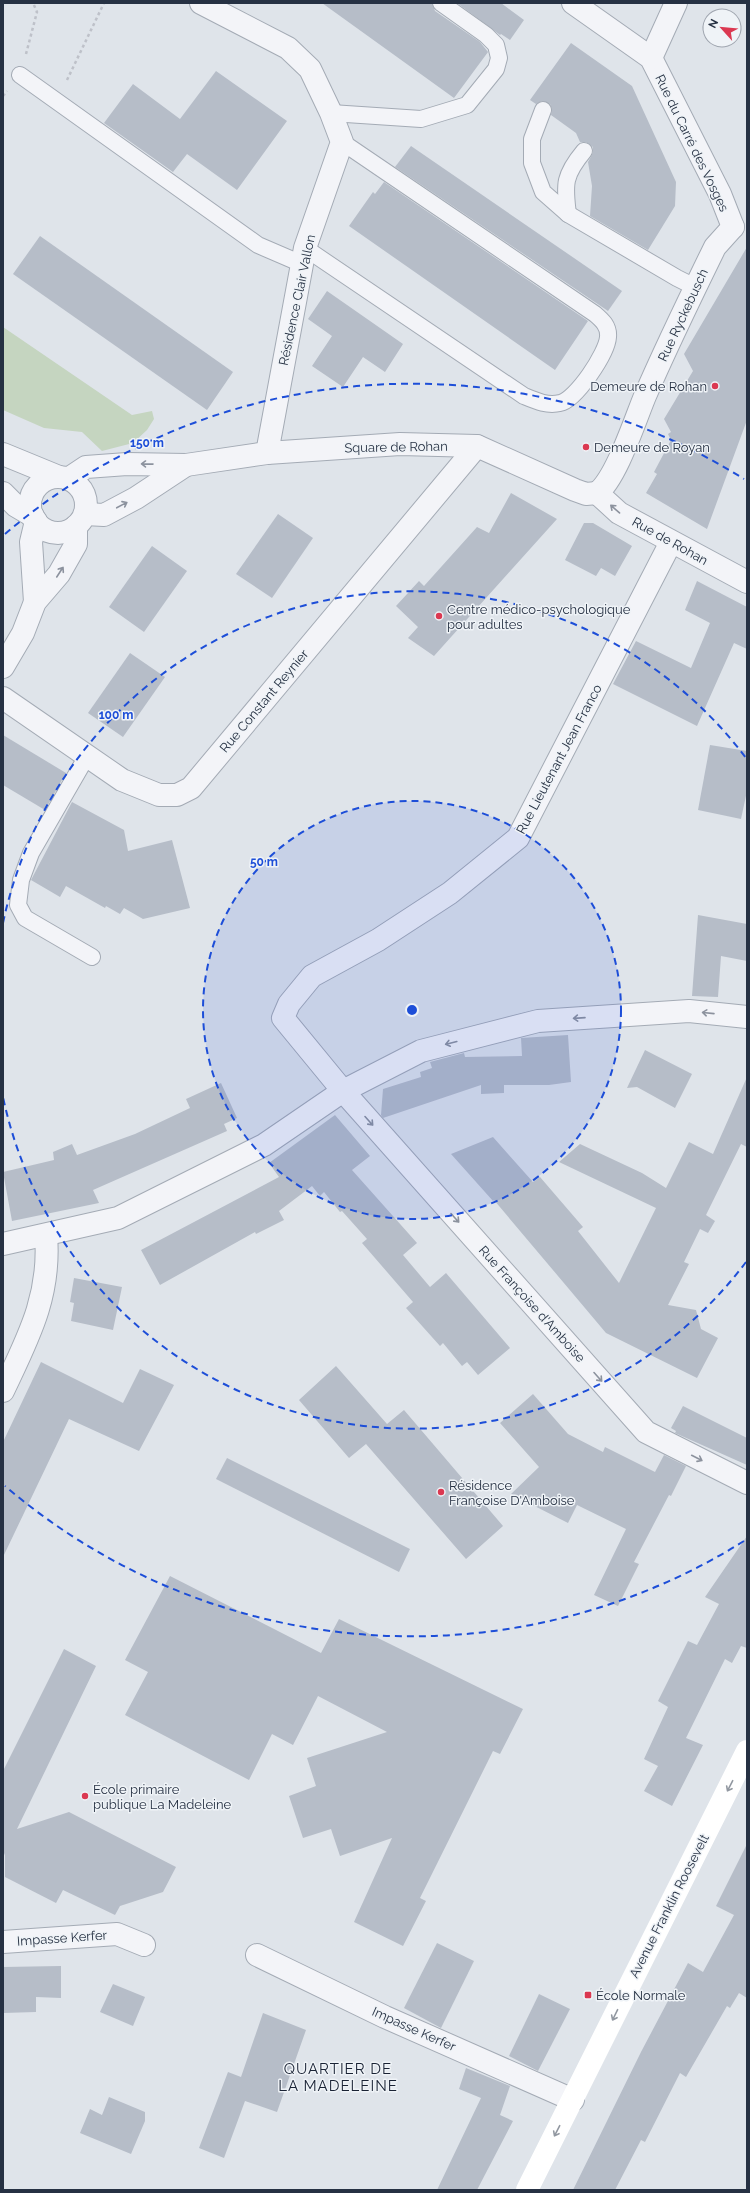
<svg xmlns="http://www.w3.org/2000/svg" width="750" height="2193" font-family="Raleway,sans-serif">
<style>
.green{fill:#c5d5c0}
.building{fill:#b6bdc8}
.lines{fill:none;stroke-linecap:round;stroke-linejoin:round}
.service-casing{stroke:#a4abb5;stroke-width:18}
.minor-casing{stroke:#a4abb5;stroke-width:24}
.path{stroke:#bec1c9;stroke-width:2.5;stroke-dasharray:3 3;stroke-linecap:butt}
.service{stroke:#f3f4f8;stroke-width:16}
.minor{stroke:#f3f4f8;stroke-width:22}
.secondary{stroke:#fff;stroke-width:22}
.oneway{stroke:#8c929e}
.oneway2{stroke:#9298a1}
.ring{fill:none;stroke:#1d4ed8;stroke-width:2;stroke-dasharray:7 5}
.poi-dot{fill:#db3851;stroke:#eff3f7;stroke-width:1.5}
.labels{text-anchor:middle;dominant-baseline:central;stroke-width:3;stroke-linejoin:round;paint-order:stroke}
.street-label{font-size:13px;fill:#263143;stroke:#eff3f7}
.poi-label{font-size:13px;fill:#263143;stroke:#eff3f7;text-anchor:start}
.quarter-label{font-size:15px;letter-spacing:1px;fill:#192234;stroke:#eff3f7}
.centre{fill:#1d4ed8;stroke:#eff3f7;stroke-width:2}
.ring-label{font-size:12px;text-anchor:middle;font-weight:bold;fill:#1d4ed8;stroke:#eff3f7;stroke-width:3;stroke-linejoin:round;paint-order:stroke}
</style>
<rect width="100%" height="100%" fill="#dfe4ea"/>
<path class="green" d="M3,327L132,415L152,411L154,419L147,430L133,443L102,451L82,432L44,428L3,410Z"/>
<g class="building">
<path d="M322,3H432L435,11L480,42L488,52L454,98Z"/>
<path d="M457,3H501L524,20L510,40L501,34L500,35Z"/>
<path d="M571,43L632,86L676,182L675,206L648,250L590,216L592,186L588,162L593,153V147L586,142H580L576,133L551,115L552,109L550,104L542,101L536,104L530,100Z"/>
<path d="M216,71L287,121L237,190L187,154L173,172L104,123L133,84L180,119Z"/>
<path d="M411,146L622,291L608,311L395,167Z"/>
<path d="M384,182L588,321L555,370L349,226L373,192L375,194Z"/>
<path d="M40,236L233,372L207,410L13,274Z"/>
<path d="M747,247V420L707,529L646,493L657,474L654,472L671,440L668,434L671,432L664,419L693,371L684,354Z"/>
<path d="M327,291L403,344L385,372L363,357L343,387L312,366L332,336L308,319Z"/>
<path d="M511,493L557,519L434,656L408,638L418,627L396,606L419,581L424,586L477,527L489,533Z"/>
<path d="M278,514L313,538L272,598L236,574Z"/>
<path d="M584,523H593L632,546L615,576L601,568L596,576L565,560Z"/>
<path d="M152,546L187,571L144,632L109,607Z"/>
<path d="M697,581L747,607V649L734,643L697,726L613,684L636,641L691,668L710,623L685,610Z"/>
<path d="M130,653L165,677L123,737L88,713Z"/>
<path d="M3,735L66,773L45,810L3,785Z"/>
<path d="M710,745L747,751V791L741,819L698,810Z"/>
<path d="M72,802L124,830L128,851L172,840L190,908L143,919L124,908L120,914L106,906L105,908L66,886L60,897L31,880Z"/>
<path d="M698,915L747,924V961L721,956L718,997L692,996Z"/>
<path d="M568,1035L571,1082L549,1085H504V1093L481,1094V1085L383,1118L381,1115L383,1089L421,1077L420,1072L432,1068L430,1062L464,1053L465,1057L522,1056L521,1038Z"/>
<path d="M645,1050L692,1074L675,1108L637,1087L627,1088Z"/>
<path d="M747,1077V1147L741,1144L706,1215L715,1221L708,1233L700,1229L684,1262L689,1264L668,1305L696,1310L701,1329L718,1338L697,1378L606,1333L494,1200L493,1201L451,1154L493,1137L533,1182L540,1177L583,1227L578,1231L619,1283L656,1208L559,1162L580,1144L642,1173L666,1188L689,1142L713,1154Z"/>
<path d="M221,1083L237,1118L224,1124L227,1131L93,1190L99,1203L12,1221L3,1172L54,1160L53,1152L72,1144L77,1155L135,1134L190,1108L186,1099Z"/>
<path d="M335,1115L370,1156L352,1170L417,1243L403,1255L430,1287L446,1273L510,1348L478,1375L467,1362L462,1366L443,1343L440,1346L406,1308L413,1302L362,1243L367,1239L342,1211L340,1212L324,1192L320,1196L312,1186L279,1211L284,1220L256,1234L255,1232L160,1285L141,1250L279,1177L269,1163Z"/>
<path d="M74,1278L122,1287L113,1330L71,1321L74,1303L70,1302Z"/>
<path d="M41,1362L123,1403L140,1369L174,1385L139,1451L69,1419L3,1557V1442Z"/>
<path d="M336,1366L387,1424L404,1410L503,1526L466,1559L366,1444L349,1458L299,1400Z"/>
<path d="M533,1394L568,1434L603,1452L605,1447L655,1472L664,1455L686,1466L671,1496L669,1495L634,1562L639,1564L618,1606L594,1595L626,1529L577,1505L568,1523L511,1494L539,1467L500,1423Z"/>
<path d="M683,1406L747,1438V1465L675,1433L676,1431L671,1428Z"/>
<path d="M227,1458L410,1549L399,1572L216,1479Z"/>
<path d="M747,1536V1648L741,1646L732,1663L725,1659L686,1738L703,1745L672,1806L644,1791L658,1766L644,1759L668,1707L658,1701L688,1641L697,1645L719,1604L705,1597Z"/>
<path d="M170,1576L321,1653L339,1619L523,1709L500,1754L493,1751L420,1898L426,1901L403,1946L354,1922L392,1838L340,1856L331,1829L303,1838L289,1796L316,1786L307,1758L387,1732L318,1696L293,1745L272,1734L249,1780L125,1715L148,1672L125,1660Z"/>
<path d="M64,1649L96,1666L17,1829L69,1812L176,1867L163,1892L120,1906L115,1915L63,1890L56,1903L5,1877V1853L3,1858V1771Z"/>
<path d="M747,1844V1998L739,1993L730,2008L727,2006L686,2077L680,2073L645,2142L641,2140L615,2190H573L641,2052L688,1963L703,1972L734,1915L716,1906Z"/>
<path d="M437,1943L474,1961L441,2028L404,2008Z"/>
<path d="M61,1966V1998L36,1997V2012L3,2013V1967Z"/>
<path d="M113,1984L145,1997L133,2026L100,2012Z"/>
<path d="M539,1994L570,2009L538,2071L509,2056Z"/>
<path d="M263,2013L306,2030L277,2112L245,2101L224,2158L199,2148L228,2072L241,2077Z"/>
<path d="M466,2068L510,2086L500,2115L513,2121L477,2190H437L481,2098L459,2089Z"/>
<path d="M109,2097L145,2112V2121L131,2154L80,2133L90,2109L102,2115Z"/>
</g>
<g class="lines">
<g class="service-casing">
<g id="service">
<path d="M20,75L258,245L302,264"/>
<path d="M543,110L532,139V163L543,192L568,214L677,278L695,287"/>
<path d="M331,113L421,119L467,105L496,69L499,58L496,45L486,35L441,3"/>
<path d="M568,214C564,184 564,175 584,151"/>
<path d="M305,248L524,396C536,401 547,406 560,403C576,400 607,353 608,337C609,326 602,320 595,314L342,142"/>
<path d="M87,756L31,853L21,880L18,905L25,918L92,957"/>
</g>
</g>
<g class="minor-casing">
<g id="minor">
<path d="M201,3L288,48L310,69L331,113L342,142L305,248L267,453"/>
<path d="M573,3L651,58L720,194L733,227"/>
<path d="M651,58L676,3"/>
<path d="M3,454L59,477"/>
<circle cx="58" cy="505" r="28"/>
<path d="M68,479L86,467L127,464L186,465L267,453L400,444L477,446L575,490L586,494L597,493"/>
<path d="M3,493L16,506L33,516"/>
<path d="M597,493C616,479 635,420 645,396C667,345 691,296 715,247L733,227"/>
<path d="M597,493L619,513L747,582"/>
<path d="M85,514L104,515L136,498L186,465"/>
<path d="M671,542L518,838L450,893L378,940L312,976L289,1004L283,1018L343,1091L646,1432L747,1483"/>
<path d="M35,602L31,542L36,521"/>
<path d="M3,667L23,633L35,602L59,574L76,544V526"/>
<path d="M3,698L122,780L159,795H177L191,788L477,446"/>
<path d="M3,1244L118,1218L264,1145L343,1091L421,1051L538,1021L689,1011L747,1017"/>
<path d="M3,1391C28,1338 51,1296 46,1235"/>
<path d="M3,1942L117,1934L144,1945"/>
<path d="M257,1955L385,2017L573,2100"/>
</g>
</g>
<g class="path">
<path d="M26,54L37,12L33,3"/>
<path d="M67,80L104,3"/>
<path d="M3,96L7,91"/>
</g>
<use href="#service" class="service"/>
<use href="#minor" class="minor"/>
<path class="secondary" d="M527,2190L747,1751"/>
</g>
<defs><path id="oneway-shaft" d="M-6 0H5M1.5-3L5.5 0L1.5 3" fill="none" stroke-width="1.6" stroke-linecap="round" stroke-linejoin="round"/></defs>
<g class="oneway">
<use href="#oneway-shaft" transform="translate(147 464) rotate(-179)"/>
<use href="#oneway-shaft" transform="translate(122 505) rotate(-28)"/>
<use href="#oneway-shaft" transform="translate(615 509) rotate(-139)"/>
<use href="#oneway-shaft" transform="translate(60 572) rotate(-57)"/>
<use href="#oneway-shaft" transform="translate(708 1013) rotate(-174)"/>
<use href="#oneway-shaft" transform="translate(579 1018) rotate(176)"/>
<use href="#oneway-shaft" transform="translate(451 1043) rotate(166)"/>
<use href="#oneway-shaft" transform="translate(369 1121) rotate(48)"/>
<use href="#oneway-shaft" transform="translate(455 1218) rotate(48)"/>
<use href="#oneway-shaft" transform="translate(598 1377) rotate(48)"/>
<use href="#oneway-shaft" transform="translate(697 1458) rotate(27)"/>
</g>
<g class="oneway2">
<use href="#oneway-shaft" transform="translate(730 1786) rotate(117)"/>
<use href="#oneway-shaft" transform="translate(615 2015) rotate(116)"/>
<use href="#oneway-shaft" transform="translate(557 2131) rotate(117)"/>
</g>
<circle cx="412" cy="1010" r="209" fill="#1d4ed8" fill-opacity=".12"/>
<g class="ring">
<circle cx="412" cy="1010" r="209"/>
<path d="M746 1262A418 418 0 0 1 3 1097M3 923A418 418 0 0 1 746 758"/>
<path d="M744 1541A626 626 0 0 1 5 1486M5 534A626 626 0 0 1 744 479"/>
</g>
<g class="poi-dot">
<circle cx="715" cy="386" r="4"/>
<circle cx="586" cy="447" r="4"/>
<circle cx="439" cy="616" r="4"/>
<circle cx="441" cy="1492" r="4"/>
<circle cx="85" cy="1796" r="4"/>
<rect x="584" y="1991" width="8" height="8" rx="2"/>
</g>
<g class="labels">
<g class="street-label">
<text transform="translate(692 143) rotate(64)">Rue du Carré des Vosges</text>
<text transform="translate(297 300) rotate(-78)">Résidence Clair Vallon</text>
<text transform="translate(683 315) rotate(-65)">Rue Ryckebusch</text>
<text transform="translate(396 447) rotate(-1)">Square de Rohan</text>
<text transform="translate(670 541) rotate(29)">Rue de Rohan</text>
<text transform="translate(264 701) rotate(-50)">Rue Constant Reynier</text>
<text transform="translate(559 759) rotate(-62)">Rue Lieutenant Jean Franco</text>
<text transform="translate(532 1304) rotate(48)">Rue Françoise d'Amboise</text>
<text transform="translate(669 1906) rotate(-63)">Avenue Franklin Roosevelt</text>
<text transform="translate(62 1938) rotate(-4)">Impasse Kerfer</text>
<text transform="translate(414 2029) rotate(24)">Impasse Kerfer</text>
</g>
<g class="poi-label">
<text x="707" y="386" text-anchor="end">Demeure de Rohan</text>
<text x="594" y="447">Demeure de Royan</text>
<text x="447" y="609">Centre médico-psychologique<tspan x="447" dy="15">pour adultes</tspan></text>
<text x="449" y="1485">Résidence<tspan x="449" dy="15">Françoise D'Amboise</tspan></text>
<text x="93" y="1789">École primaire<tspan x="93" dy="15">publique La Madeleine</tspan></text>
<text x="596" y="1995">École Normale</text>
</g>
<g class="quarter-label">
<text x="338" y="2069">QUARTIER DE<tspan x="338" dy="17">LA MADELEINE</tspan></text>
</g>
</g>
<circle cx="412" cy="1010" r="6" class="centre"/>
<g class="ring-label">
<text x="147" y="447">150 m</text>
<text x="116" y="719">100 m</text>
<text x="264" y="866">50 m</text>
</g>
<rect width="750" height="2193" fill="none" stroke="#263143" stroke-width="8"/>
<g transform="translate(722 28) rotate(297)"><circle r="19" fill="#eff3f7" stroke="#9fa5af"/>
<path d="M0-3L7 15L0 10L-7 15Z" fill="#db3851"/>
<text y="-6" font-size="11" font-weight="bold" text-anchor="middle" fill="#263143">N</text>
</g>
</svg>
